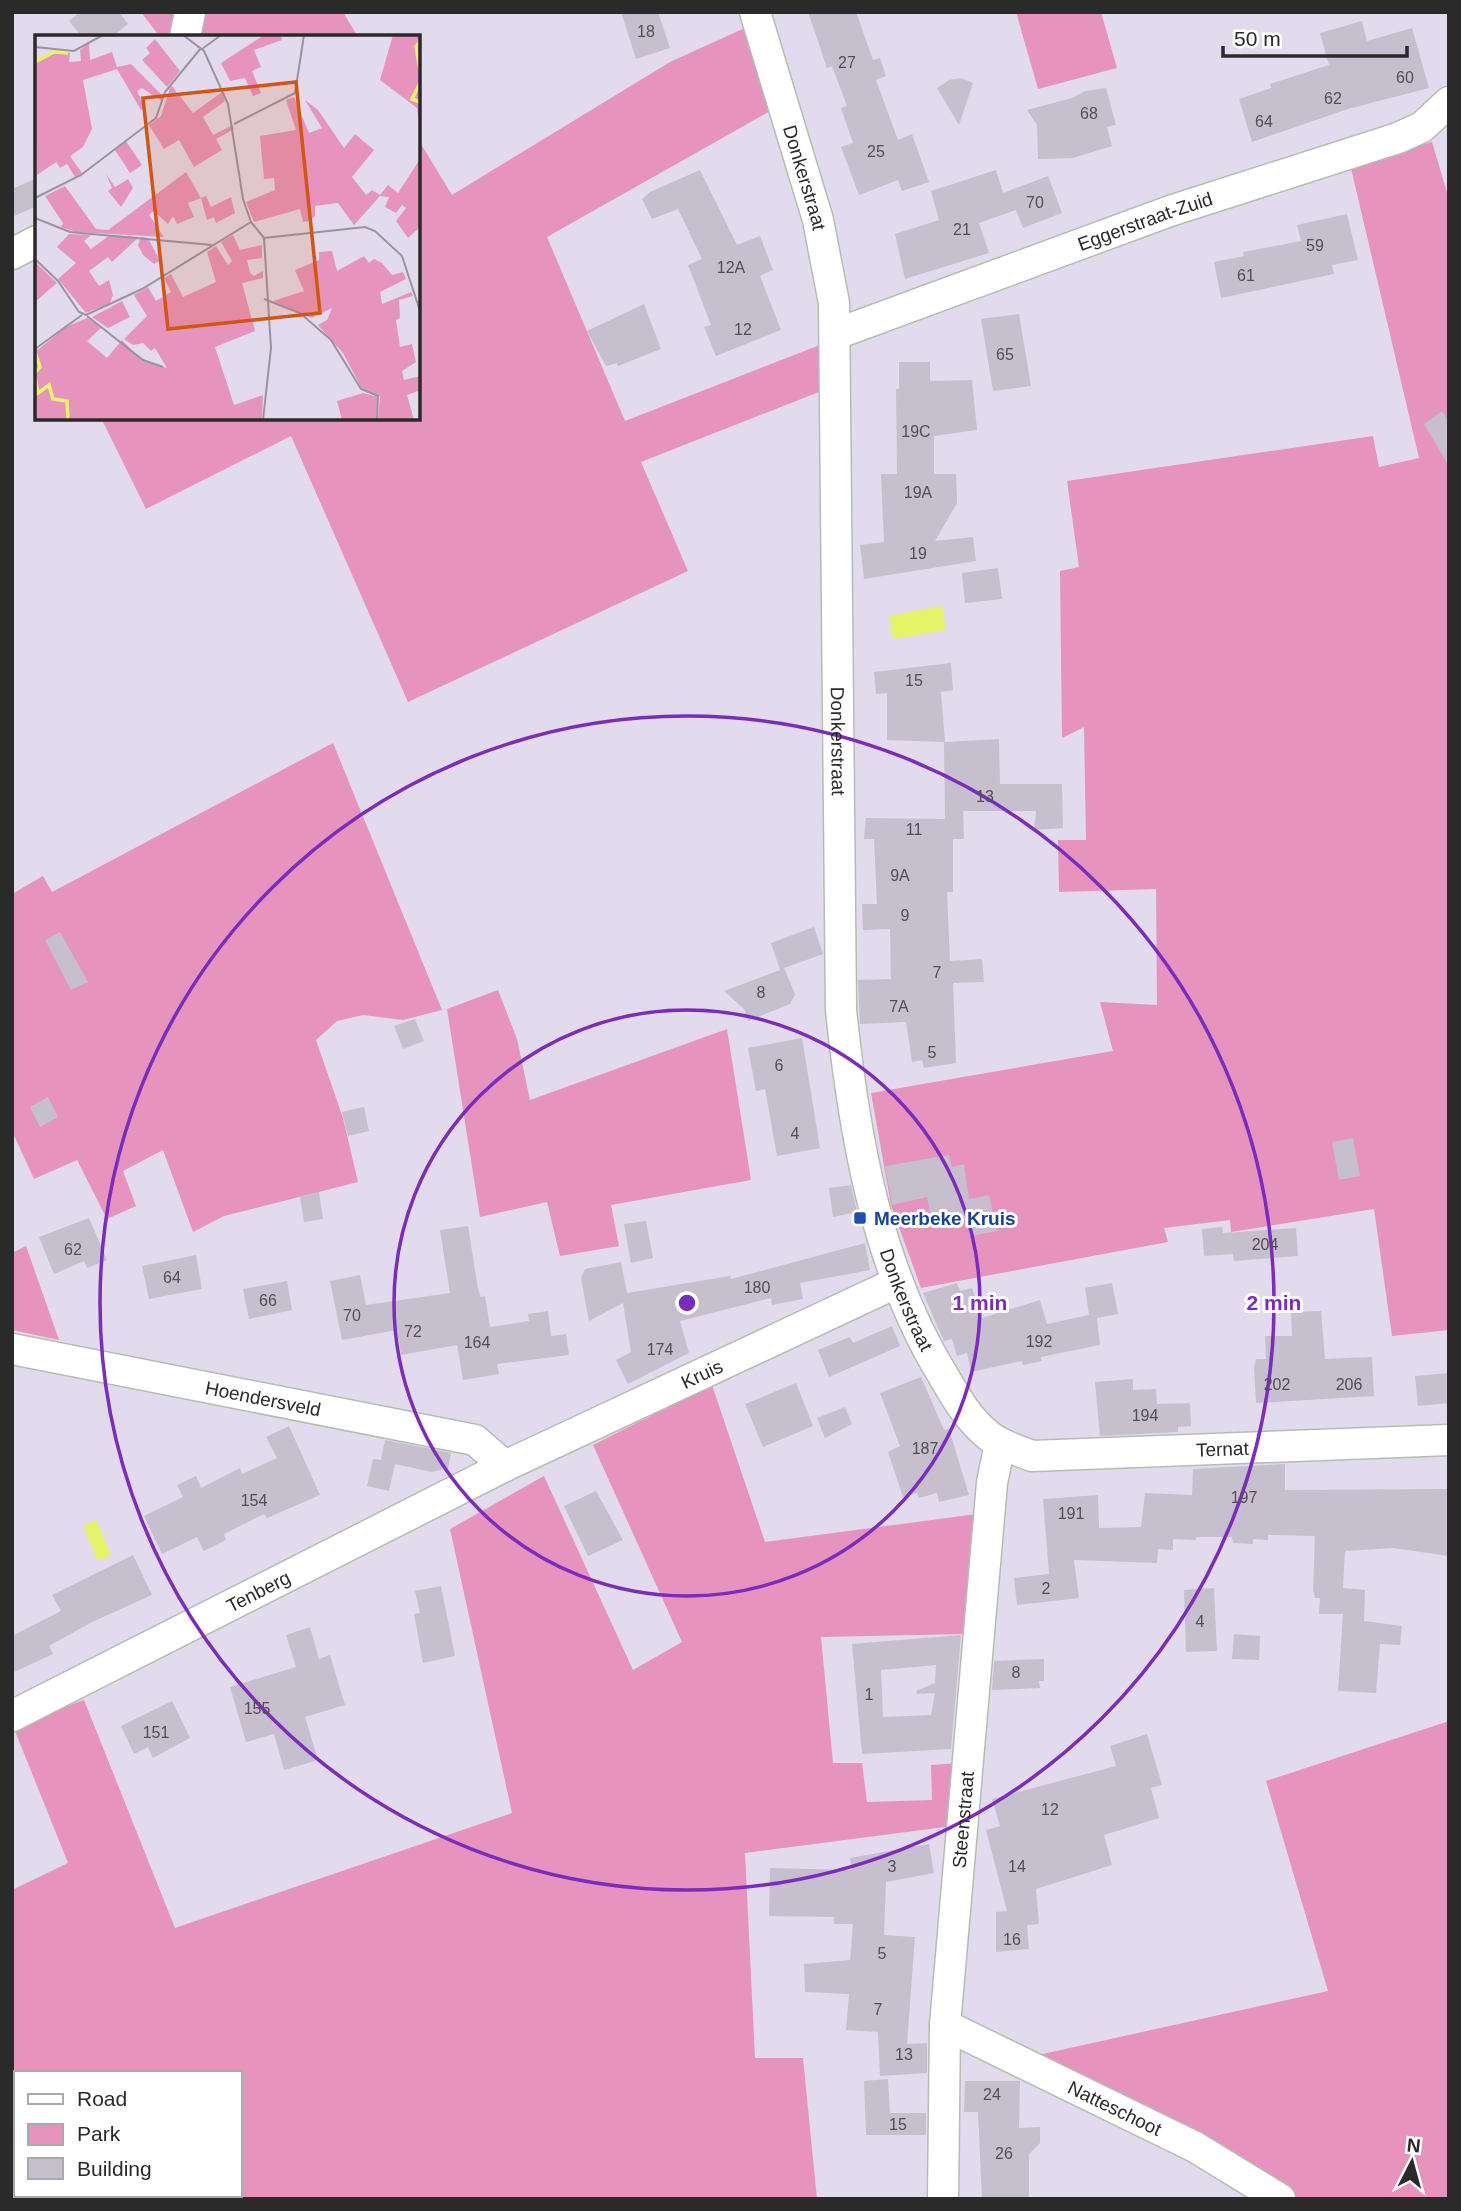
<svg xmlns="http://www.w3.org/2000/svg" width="1461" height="2211" font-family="Helvetica,sans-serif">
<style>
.green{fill:#e694be;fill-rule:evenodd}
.water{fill:#e6f468}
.building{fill:#c6bfce;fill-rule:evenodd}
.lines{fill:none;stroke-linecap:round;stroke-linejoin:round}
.minor-casing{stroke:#b4beaf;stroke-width:33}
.minor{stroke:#fff;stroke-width:30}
.ring{fill:none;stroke:#7b2cbf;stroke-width:3.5}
.transit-dot{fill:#1a4fb4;stroke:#fff;stroke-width:2.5}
.labels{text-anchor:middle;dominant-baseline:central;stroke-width:6;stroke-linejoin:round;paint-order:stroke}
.number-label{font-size:16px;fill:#514f53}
.street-label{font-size:19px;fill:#2a2a2a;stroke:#fff}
.transit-label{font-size:19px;font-weight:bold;fill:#164399;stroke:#fff;text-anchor:start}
.inset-river{fill:none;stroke:#e6f468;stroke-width:3.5}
.inset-road{fill:none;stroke:#98949f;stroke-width:2}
.view{fill:#d5540f;fill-opacity:0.15;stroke:#d5540f;stroke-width:3.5}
.inset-edge{fill:none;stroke:#2a2a2a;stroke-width:3.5}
.centre{fill:#7b2cbf;stroke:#fff;stroke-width:3.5}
.ring-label{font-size:21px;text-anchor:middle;font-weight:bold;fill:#7b2cbf;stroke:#fff;stroke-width:6;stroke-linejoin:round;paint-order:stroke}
</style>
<rect width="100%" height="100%" fill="#e2dbed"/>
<g class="green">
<path d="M141,12H184L177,37H160Z"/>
<path d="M204,12H343L358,37H198Z"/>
<path d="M1016,12H1101L1117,68L1038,89Z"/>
<path d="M747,27L772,110L547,237L625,421L825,343L824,390L641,462L688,571L408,702L291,436L146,509L101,418H418V139L452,195L670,62Z"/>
<path d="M1432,142L1449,199V1330L1392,1336L1374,1209L1231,1232L1230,1220L1164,1228L1168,1242L921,1288L891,1205L871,1093L1113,1051L1100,1002L1157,1005L1156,889L1059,892L1058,840H1086L1084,727L1062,738L1060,571L1079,567L1067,481L1373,436L1379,467L1419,458L1350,164Z"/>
<path d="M333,743L442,1010L403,1020L363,1015L337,1021L316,1040L343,1118L358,1182L224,1216L193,1232L163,1150L123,1171L136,1206L107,1219L77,1160L34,1179L12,1131V894L43,876L52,892Z"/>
<path d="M498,990L517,1039L530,1100L727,1029L751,1180L611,1205L619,1246L560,1256L547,1202L480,1217L447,1009Z"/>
<path d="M26,1246L59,1340L12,1330V1253Z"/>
<path d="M712,1385L765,1542L977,1514L965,1634L821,1637L833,1763H862L867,1802L932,1800L931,1765L959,1763L953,1826L745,1853L755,2058H803L817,2199H12V1890L68,1863L13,1726L84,1700L175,1928L512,1813L450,1529L544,1476L633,1670L682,1642L593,1445ZM16,2073H240V2195H16Z"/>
<path d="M1449,1721V2199H1296L1271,2180L1029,2057L1328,1991L1266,1781Z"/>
</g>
<g class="water">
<path d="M942,606L946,630L893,639L889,616Z"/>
<path d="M96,1520L111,1555L98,1561L83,1526Z"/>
</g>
<g class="building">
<path d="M80,12H119L128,24L112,37H82L69,21Z"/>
<path d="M621,12H658L670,48L636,59Z"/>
<path d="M808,12H856L873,60L880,58L886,76L876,80L898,140L912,134L929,182L902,191L898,180L859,195L841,147L853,143L841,108L847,106L832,66L827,68Z"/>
<path d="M1362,21L1367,41L1412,28L1429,88L1348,109L1252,142L1239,99L1271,88L1270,84L1329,65L1320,33Z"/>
<path d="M961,78L973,83L959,125L937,88L949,80Z"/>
<path d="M1106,88L1116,125L1107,127L1112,146L1073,158L1038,159L1037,125L1027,110L1072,98L1085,91Z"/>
<path d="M700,170L737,245L760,236L773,270L760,276L781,330L716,356L704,327L711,325L688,265L702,259L678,209L652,219L642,199L650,192Z"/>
<path d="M996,170L1003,193L1048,176L1062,213L1023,228L1016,210L979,223L989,253L905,279L895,234L939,220L931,191Z"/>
<path d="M37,178V206L12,217V189Z"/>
<path d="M1347,214L1358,260L1332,265L1334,274L1221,298L1214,262L1244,256L1243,252L1301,241L1297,225Z"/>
<path d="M644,304L661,349L618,366L617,363L606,366L587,331Z"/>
<path d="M1019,314L1031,386L993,391L981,319Z"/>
<path d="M899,362H930V381L972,380L977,430L934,436V474H956L957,497V503L935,541L973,537L976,561L864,579L860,545L884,542L881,474H897L896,389H899Z"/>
<path d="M1442,411L1449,422V466L1424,424Z"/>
<path d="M998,568L1002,599L965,603L962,573Z"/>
<path d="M951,663L953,690L941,692L945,742L999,739L1000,784H1062L1063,828L1034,830L1036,811H963L964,839H953V892H947L950,961L982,959L984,982L953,983L956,1063L924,1068L922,1060L912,1062L906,1022L860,1024L858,980L891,979L890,929L863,930L862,904H877L874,839H864L866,818L945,819L944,742L887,740V693L876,694L874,672Z"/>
<path d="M814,927L823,954L784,968L795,994L790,1004L748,1021L744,1009L724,991L780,970L771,943Z"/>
<path d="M60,932L88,982L71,990L45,940Z"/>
<path d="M415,1019L424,1041L403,1049L394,1026Z"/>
<path d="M802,1038L820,1148L777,1156L765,1089L756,1091L748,1048Z"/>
<path d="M48,1097L58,1117L40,1127L30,1107Z"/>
<path d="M364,1107L369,1131L348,1136L342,1112Z"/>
<path d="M1353,1138L1360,1176L1339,1180L1332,1142Z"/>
<path d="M949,1155L952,1167L964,1164L969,1199L989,1195L997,1231L972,1236L969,1219L933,1228L927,1197L892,1205L885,1166Z"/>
<path d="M851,1185L857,1212L833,1217L829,1188Z"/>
<path d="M319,1192L323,1219L304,1222L300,1196Z"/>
<path d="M89,1218L107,1260L87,1268L84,1261L54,1274L39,1237Z"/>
<path d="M646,1221L653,1258L631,1263L624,1224Z"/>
<path d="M468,1226L478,1289L481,1297L485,1296L490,1327L529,1321L528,1314L548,1311L551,1336L566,1334L569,1355L497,1364L499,1374L463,1380L457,1345L401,1355L397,1330L342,1340L330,1281L360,1275L366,1305L450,1293L440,1230Z"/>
<path d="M1222,1227L1223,1233L1296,1228L1298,1256L1234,1261L1233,1254L1204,1256L1202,1229Z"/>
<path d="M865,1243L870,1270L800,1283L803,1299L772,1305L771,1298L680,1321L689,1353L628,1384L616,1360L631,1352L623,1303L589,1321L581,1278L585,1269L621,1262L627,1293L730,1276L731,1279Z"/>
<path d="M196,1255L202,1289L149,1299L142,1266Z"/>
<path d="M287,1281L292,1310L249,1319L243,1289Z"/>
<path d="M957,1283L960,1291L972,1288L982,1318L1040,1300L1047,1324L1089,1315L1085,1288L1112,1283L1118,1314L1097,1318L1100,1345L1041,1357L1042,1361L1023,1365L1022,1361L971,1372L967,1353L957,1356L952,1339L944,1341L923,1293Z"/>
<path d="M1321,1311L1325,1359L1372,1357L1374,1396L1256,1403L1254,1367L1256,1359H1266L1265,1336H1292L1291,1312Z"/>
<path d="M892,1326L900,1346L829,1377L818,1350L850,1337L853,1343Z"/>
<path d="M1449,1373V1403L1418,1406L1415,1376Z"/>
<path d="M921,1377L944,1430L949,1429L969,1495L939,1502L937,1493L919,1498L917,1493L903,1497L888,1452L900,1446L880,1393Z"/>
<path d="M1133,1379V1390L1156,1389L1157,1404L1190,1403L1191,1426L1178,1427V1432L1100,1436L1095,1382Z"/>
<path d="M796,1383L813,1426L763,1447L745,1404Z"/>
<path d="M845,1407L852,1424L825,1438L817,1418Z"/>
<path d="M289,1426L320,1495L267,1518L264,1514L224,1534L226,1540L204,1551L197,1537L162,1554L144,1516L183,1497L177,1485L196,1476L201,1488L240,1468L242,1474L277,1458L266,1437Z"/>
<path d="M385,1440L451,1453L448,1468L432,1472L395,1464L389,1491L367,1486L373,1459L381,1460Z"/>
<path d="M1285,1464V1490L1449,1489V1556L1393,1548L1345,1551L1343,1588L1365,1590L1364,1621L1402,1626L1400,1645L1380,1644L1376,1693L1338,1691L1343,1614H1319L1320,1598H1315L1313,1590L1315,1536L1268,1535V1540L1253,1539V1544L1233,1543L1232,1537H1196V1540L1173,1539V1550L1158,1549L1157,1563L1074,1560L1079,1598L1017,1605L1014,1578L1049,1574L1043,1499L1098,1495L1099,1528L1141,1527L1145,1493L1192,1495L1193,1469Z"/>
<path d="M596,1491L623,1540L588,1556L564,1506Z"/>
<path d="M133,1555L152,1595L92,1622L49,1646L53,1654L12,1673V1636L61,1611L52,1595Z"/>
<path d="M441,1586L455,1656L423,1663L414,1614L420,1613L415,1591Z"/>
<path d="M1214,1588L1217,1651L1186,1652L1184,1590Z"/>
<path d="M310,1627L319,1659L330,1655L345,1705L305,1717L318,1760L284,1770L274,1734L246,1742L230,1687L296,1667L286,1635Z"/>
<path d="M1234,1634L1260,1636L1259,1660L1232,1659Z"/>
<path d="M961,1635L951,1749L862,1754L852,1644ZM936,1665L935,1683L916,1691L917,1694L935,1693L931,1715L883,1717L881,1670Z"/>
<path d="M1044,1659V1681H1039L1040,1688L992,1690L994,1661Z"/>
<path d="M172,1701L190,1738L153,1758L148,1747L134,1754L121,1726Z"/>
<path d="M1147,1734L1162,1785L1151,1788L1159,1818L1104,1835L1112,1865L1036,1889L1039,1924L1027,1925L1029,1949L996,1952V1912L1007,1911L986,1830L1000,1826L992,1799L1116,1766L1110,1746Z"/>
<path d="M929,1844L934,1873L886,1882L884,1935L915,1937L907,2044L927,2043V2073L880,2076L878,2032L846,2030L849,1994L805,1992L804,1964L850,1960L853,1924H834V1917L769,1916L770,1868L852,1870L850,1858Z"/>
<path d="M888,2079L890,2113H926V2135H866L864,2081Z"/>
<path d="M965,2081H1020L1019,2128L1040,2127V2143L1029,2154V2199H982L978,2112H964Z"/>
</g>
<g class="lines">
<g class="minor-casing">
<g id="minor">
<path id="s1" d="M755,12L818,220L834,303L841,1010C854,1135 877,1269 944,1377C956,1398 969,1420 989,1436C1002,1446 1017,1450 1032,1456L1449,1440"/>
<path d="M185,37L190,12"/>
<path d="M12,254L37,241"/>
<path id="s2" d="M836,334L1170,211L1398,138L1422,127L1449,102"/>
<path id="s3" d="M12,1349L475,1440L505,1466"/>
<path id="s4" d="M12,1716L505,1466L898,1282"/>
<path id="s5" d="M945,2025L1195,2147L1280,2199"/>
<path id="s6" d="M943,2199L945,2025L992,1483L1000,1443"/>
</g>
</g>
<use href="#minor" class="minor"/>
</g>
<g class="ring">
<circle cx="687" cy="1303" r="293"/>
<circle cx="687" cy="1303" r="587"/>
</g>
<rect class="transit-dot" x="853" y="1211" width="14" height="14" rx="3.5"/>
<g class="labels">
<g class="number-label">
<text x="646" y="31">18</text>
<text x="847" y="62">27</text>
<text x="1405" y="77">60</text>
<text x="1333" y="98">62</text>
<text x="1089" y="113">68</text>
<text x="1264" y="121">64</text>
<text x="876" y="151">25</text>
<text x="1035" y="202">70</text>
<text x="962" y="229">21</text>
<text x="1315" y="245">59</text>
<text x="731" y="267">12A</text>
<text x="1246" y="275">61</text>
<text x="743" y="329">12</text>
<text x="1005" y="354">65</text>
<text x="916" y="431">19C</text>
<text x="918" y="492">19A</text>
<text x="918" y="553">19</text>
<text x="914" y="680">15</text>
<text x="985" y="796">13</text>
<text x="914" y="829">11</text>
<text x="900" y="875">9A</text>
<text x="905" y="915">9</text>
<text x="937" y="972">7</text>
<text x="761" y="992">8</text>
<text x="899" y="1006">7A</text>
<text x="932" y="1052">5</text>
<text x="779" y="1065">6</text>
<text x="795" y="1133">4</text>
<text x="1265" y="1244">204</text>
<text x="73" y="1249">62</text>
<text x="172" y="1277">64</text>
<text x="757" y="1287">180</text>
<text x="268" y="1300">66</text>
<text x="352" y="1315">70</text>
<text x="413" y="1331">72</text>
<text x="1039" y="1341">192</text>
<text x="477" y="1342">164</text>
<text x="660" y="1349">174</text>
<text x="1277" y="1384">202</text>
<text x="1349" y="1384">206</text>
<text x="1145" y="1415">194</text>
<text x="925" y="1448">187</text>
<text x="1244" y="1497">197</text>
<text x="254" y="1500">154</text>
<text x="1071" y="1513">191</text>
<text x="1046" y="1588">2</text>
<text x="1200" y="1621">4</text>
<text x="1016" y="1672">8</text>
<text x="869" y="1694">1</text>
<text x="257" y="1708">155</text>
<text x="156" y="1732">151</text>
<text x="1050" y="1809">12</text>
<text x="892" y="1866">3</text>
<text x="1017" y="1866">14</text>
<text x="1012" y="1939">16</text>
<text x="882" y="1953">5</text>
<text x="878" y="2009">7</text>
<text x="904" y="2054">13</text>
<text x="992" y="2094">24</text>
<text x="898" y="2124">15</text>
<text x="1004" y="2153">26</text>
</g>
<g class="street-label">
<text stroke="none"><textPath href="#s1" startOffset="173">Donkerstraat</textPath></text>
<text stroke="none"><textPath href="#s2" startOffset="329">Eggerstraat-Zuid</textPath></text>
<text stroke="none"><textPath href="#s1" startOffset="740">Donkerstraat</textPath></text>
<text stroke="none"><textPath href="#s1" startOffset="1307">Donkerstraat</textPath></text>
<text stroke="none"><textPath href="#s4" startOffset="770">Kruis</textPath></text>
<text stroke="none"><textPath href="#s3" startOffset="256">Hoendersveld</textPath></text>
<text stroke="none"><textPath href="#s1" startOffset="1706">Ternat</textPath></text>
<text stroke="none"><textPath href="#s4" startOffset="276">Tenberg</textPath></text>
<text stroke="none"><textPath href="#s6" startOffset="380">Steenstraat</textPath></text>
<text stroke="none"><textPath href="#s5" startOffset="189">Natteschoot</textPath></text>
</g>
<g class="transit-label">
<text x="874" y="1218">Meerbeke Kruis</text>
</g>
</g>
<g transform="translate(35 35)">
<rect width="385" height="385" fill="#e2dbed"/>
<path d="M229,0H246L247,5L219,15L226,32L217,36L226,58L218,61L210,43L195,46L186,28ZM358,0H385V91L382,73L345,45ZM120,4L145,36L132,52L107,25L115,18L111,13ZM54,8L55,25L77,17L82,32L96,29L128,61L127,66L107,53L102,56L110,73L106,75L82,34L48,45L57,94L48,112L35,121L47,138L40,142L32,129L25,133L21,127L2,140L0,27L21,16L35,18L34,27L46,26L45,15ZM136,50L158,78L187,57L190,66L168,82L178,100L198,90L199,94L181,104L187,115L159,132L144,105L129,114L114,90L126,81ZM259,62L274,98L287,93L270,65L283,75L309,113L320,99L339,115L317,142L331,160L337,155L345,160L353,150L363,158L385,124V192L373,203L361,186L371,173L367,170L361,178L350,172L354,162L345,161L319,190L303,168L280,171V181L274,186L268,187L265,174L219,187L211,167L240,155L239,143L229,144L225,101L261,95L251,65ZM91,106L107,130L95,138L80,115ZM151,137L166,163L171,161L176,172L196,162L200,178L181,188L179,182L172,185L166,163L153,168L159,182L142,189L138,181L133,189L119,176L114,180L129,202L41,197L26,192L28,188L10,161L30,151L61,194L73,195ZM71,139L80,152L93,144L98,153L86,172L73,156L77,153ZM34,199L56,200L49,206L56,214L75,200L104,202L77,227L73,222L54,236L64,251L74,245L78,260L75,268L51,278L23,244L41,228L22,212ZM198,200L205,215L227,210V223L212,225L215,238L219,241L228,236V243L207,248L220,296L180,312L199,370L228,360L227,385H0V317L31,292L52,283L67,292L52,306L72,323L87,305L107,326L132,333L120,313L116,316L108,308L98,310L89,304L112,281L99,260L113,252L121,266L136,257L129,243L136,239L148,262L181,247L172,217L181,211L193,230L197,226L186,207ZM106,202L113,203L125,226L119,229L108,220L103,210ZM297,216L302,236L329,221L334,228L339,224L347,228L357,240L368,237L371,244L345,257L347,269L376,257L378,261L364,265L365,283L361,285L365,312L377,309L381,327L367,336L369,345L385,341V360L383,356L372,360L379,385H343L345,361L327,354L308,318L283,290L292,285L297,273L277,283L238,266L269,256L260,235L284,225V217ZM0,227L22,248L0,267ZM87,266L95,282L73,293L57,282ZM328,358L343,362L341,385H307L302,366Z" fill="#e694be"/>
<path class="inset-river" d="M385,7L381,11L385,35M0,27L19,17L33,18M385,48L377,64L385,67M0,338L5,332L0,317M0,342L3,358L14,350L18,364L32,366L33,385"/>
<path class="inset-road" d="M148,0L169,16L193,69L208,164L216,187L229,203M0,12L39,16L68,0M167,14L186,0M199,89L260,58L269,0M0,163L46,140L121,83L130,57L166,13M0,183L35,197L177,210M229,203L330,192L340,196L367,221M367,221L385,276M0,224L23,246L44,277L51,280L107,254L216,187M229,264L265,278L296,305L326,354L343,361L342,385M52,281L108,325L128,332M0,314L47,280M228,385L236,313L229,203"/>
<path class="view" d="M261,47L285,278L133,294L108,63Z"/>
<rect width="385" height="385" class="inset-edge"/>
</g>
<circle cx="687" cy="1303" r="10" class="centre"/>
<g class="ring-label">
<text x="980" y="1310">1 min</text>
<text x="1274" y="1310">2 min</text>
</g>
<rect width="1461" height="2211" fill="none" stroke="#2a2a2a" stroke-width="28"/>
<rect x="14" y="2071" width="228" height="126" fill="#ffffff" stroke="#aaaaaa" stroke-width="2"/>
<rect x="28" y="2094" width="35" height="10" fill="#ffffff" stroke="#aaaaaa" stroke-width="2"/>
<text x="77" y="2106" font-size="21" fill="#2a2a2a">Road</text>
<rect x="28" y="2124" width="35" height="21" fill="#e694be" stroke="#aaaaaa" stroke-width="2"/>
<text x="77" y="2141" font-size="21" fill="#2a2a2a">Park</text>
<rect x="28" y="2158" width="35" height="21" fill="#c6bfce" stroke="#aaaaaa" stroke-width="2"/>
<text x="77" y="2176" font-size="21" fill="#2a2a2a">Building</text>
<g transform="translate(1412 2162) rotate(6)" stroke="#ffffff" stroke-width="5" paint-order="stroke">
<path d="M0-5L12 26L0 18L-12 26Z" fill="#2a2a2a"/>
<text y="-10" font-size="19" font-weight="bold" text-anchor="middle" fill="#2a2a2a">N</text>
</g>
<path d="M1223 46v10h184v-10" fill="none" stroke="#2a2a2a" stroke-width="3.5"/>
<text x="1234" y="46" font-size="21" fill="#2a2a2a" stroke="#ffffff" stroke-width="5" paint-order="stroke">50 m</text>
</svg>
